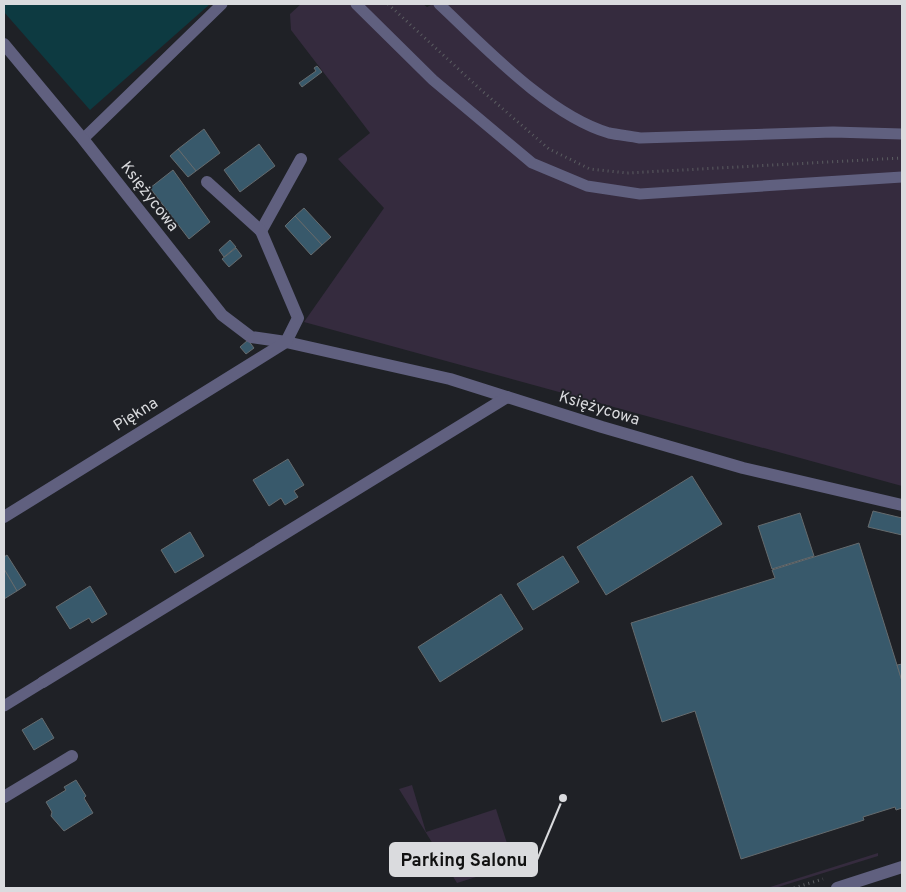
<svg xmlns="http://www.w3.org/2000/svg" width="906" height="892" font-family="Overpass,sans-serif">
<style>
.green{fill:#352b3e}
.water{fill:#0d3a41}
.building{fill:#38596b;stroke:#656b6e}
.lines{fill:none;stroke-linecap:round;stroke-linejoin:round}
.path{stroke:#5b5d61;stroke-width:3;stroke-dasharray:1 4;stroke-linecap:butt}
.service{stroke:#60607f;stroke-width:11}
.minor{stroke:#60607f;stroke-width:12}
.tertiary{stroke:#60607f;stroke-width:12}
.labels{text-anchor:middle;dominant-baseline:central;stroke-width:4;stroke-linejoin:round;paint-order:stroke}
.street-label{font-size:16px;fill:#dadbde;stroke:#1f2126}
.leader{fill:none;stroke:#dadbde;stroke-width:2}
.callout-dot{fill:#dadbde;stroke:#1f2126;stroke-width:2}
.callout{fill:#dadbde;stroke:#dadbde;stroke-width:2}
.callout-label{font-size:18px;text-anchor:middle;font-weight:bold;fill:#111}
</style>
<rect width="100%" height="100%" fill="#1f2126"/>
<g class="green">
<path d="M301,4H423L427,7L433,4H902V486L304,322L384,208L338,159L370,133L291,30L290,14Z"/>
<path d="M412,785L426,832L496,809L514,865L457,883L399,789Z"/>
<path d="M878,853V856L775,888H767Z"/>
</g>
<path class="water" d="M4,4H210L90,110L4,12Z"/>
<g class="building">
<path d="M317,66L322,72L302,87L299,83L316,71L314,68Z"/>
<path d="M204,129L220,153L196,171L178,149Z"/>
<path d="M259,144L275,166L240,192L224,170Z"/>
<path d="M178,149L196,171L188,177L170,156Z"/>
<path d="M173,170L210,222L189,239L150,188Z"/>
<path d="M304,208L331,237L322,245L295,216Z"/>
<path d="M295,216L322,245L311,255L285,226Z"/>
<path d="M230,240L236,247L224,257L219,250Z"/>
<path d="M236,248L242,256L229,267L222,259Z"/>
<path d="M248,340L254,348L246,354L240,347Z"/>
<path d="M288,459L304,485L294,491L298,497L285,505L281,498L269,506L253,480Z"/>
<path d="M692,476L722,524L606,595L577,547Z"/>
<path d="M873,511L902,518V535L868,527Z"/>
<path d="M800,513L814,556L772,569L758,526Z"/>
<path d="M190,532L204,556L175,573L161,550Z"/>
<path d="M859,543L902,681V808L896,810L895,807L863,817L864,820L741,859L695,711L662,722L631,623L775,578L772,570Z"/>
<path d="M7,555L26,585L17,591L4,569V557Z"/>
<path d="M563,556L579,582L533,610L517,584Z"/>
<path d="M4,569L17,591L4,599Z"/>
<path d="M90,586L107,614L92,623L89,618L70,629L56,607Z"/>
<path d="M501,594L523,629L440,682L418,647Z"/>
<path d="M902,664V681L897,665Z"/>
<path d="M42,718L54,738L34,750L22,730Z"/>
<path d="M76,780L86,796L84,798L93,813L64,831L51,816L52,812L46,802L66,790L64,787Z"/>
</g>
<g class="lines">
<g class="path">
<path d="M388,4L480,89L549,149L590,169L627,173L902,158"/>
<path d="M794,888L823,879"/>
</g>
<g class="service">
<path d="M356,4L433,80L532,163L587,186L640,194L902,177"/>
<path d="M439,4C485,47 548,115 609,133C619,135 630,136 640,138L833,132L902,134"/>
<path d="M83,139L222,4"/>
<path d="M4,706L43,682"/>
</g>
<g class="minor">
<path d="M4,44L83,139L222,315L251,337L286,342L450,379L602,427L743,468L902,505"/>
<path d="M261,231L301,159"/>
<path d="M4,517L286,342L298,318L261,231L207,182"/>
<path d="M43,682L507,397"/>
<path d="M4,797L72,756"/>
</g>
<path class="tertiary" d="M837,888L902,867"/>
</g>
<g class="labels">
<g class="street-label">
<text transform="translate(149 197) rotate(52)">Księżycowa</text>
<text transform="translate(599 409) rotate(17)">Księżycowa</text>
<text transform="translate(136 415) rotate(-32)">Piękna</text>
</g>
</g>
<path class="leader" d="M563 798L537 860"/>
<circle class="callout-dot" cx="563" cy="798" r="5"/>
<rect class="callout" x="390" y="843" width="147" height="33" rx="5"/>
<g class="callout-label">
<text x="464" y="866">Parking Salonu</text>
</g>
<rect width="906" height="892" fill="none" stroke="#dadbde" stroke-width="10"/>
</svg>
